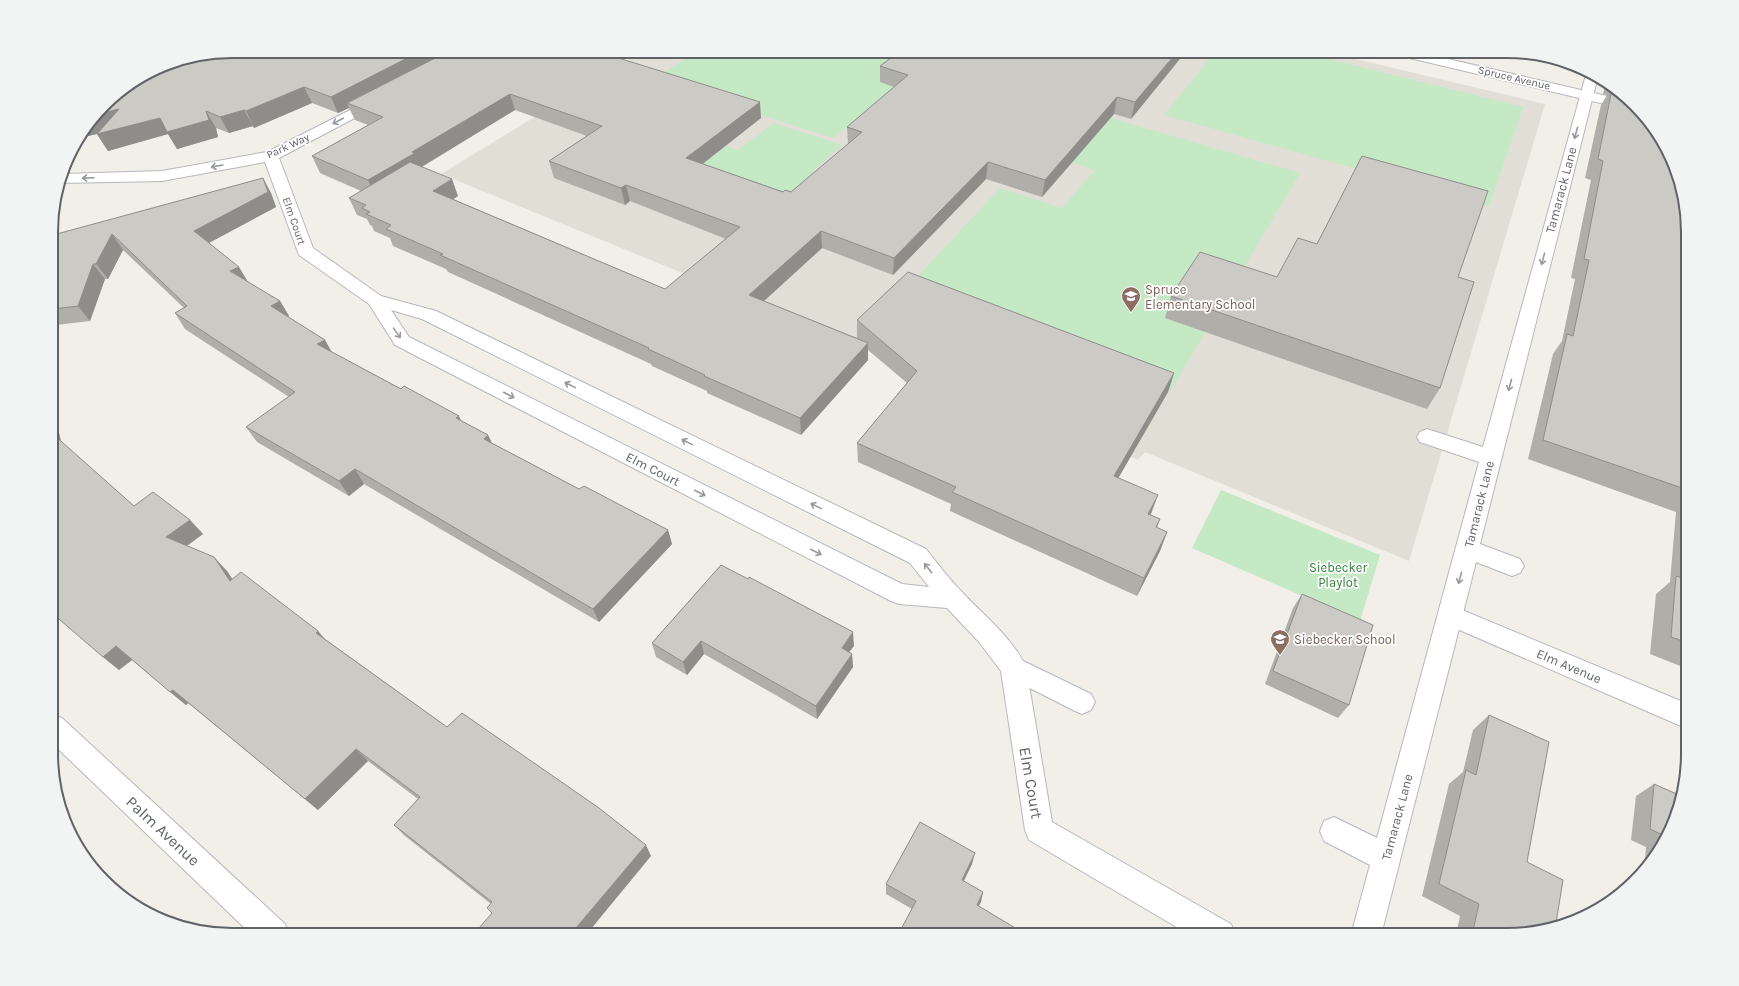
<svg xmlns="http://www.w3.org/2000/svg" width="1739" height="986" font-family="Karla,sans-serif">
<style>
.education{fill:#e1ded6}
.green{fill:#c5e8c5}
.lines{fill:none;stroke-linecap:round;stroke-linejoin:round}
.lane-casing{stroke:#b5b8bc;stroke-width:2}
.street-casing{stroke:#b5b8bc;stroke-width:2}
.lane{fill:#fff;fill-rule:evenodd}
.street{fill:#fff;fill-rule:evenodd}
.wall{fill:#afaea9;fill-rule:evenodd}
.shaded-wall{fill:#8f8d8a}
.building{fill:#cccac5;stroke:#8f8d8a}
.oneway{stroke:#979a9d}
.labels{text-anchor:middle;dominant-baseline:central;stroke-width:3.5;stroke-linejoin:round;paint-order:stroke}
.far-street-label{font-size:11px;fill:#5f6368;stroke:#fff}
.street-label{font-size:13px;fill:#5f6368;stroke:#fff}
.education-label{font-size:13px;fill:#785e54;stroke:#fff;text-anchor:start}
.park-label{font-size:13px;fill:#348238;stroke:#fff}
.near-street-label{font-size:16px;fill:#5f6368;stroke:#fff}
.rim{fill:none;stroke:#5f6368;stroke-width:2}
</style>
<rect width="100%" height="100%" fill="#f1efe8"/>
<path class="education" d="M643,51H1322L1545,104L1409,561L1145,452L1138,460L441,174Z"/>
<g class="green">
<path d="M697,51H940L833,138L652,80Z"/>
<path d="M1216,51H1296L1523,107L1489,206L1164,115Z"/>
<path d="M1076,108L1300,173L1171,390L906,289L1000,188L1062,208L1095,170L1035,151Z"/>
<path d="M774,123L842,145L814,170L817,181L789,203L689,169L688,133L738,150Z"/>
<path d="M1221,490L1380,555L1360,621L1192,548Z"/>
</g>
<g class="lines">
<g class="lane-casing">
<g id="lane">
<path d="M1587,71L1598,76L1480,544L1520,559L1524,566L1520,573L1512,576L1476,562L1381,935H1351L1370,865L1324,841L1320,831L1324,821L1334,817L1377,838L1479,462L1420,442L1417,437L1420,432L1427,429L1483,447Z"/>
<path d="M1013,656L1091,694L1095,702L1091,710L1082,714L1073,710L1004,675L1000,667L1004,659Z"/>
</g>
</g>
<g class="street-casing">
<g id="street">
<path d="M1390,51H1414L1624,100L1634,109L1630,110L1397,55L1392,54Z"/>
<path d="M378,96L383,97L385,100L383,103L279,158L313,248L381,296L436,311L926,549C938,564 949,579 962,592C984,616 1012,637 1026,667L1052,822L1231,924L1235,935H1190L1029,840L1025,830L1001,671L979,642L947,608L899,604L891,601L395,345L369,304L299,255L265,162L162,181L60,183L63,174L162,171L267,152ZM391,310L422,319L910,563L929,587L902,584L409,337Z"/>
<path d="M1450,605L1688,704V729L1441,622L1438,615L1441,608Z"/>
<path d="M53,715L62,718L285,924L289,935H252L53,744Z"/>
</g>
</g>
<use href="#lane" class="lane"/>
<use href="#street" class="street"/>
</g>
<g class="wall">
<path d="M601,51L599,52L761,118L703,164L783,192H791L848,144L847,127L894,87L880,82V66L1179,60L1131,119L1114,114L1042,197L986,179L893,275L822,248L764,301L857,338V320L1174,373L1168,392L1118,478L1151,515L1160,519L1157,528L1167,532L1160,551L1137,596L950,511L951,504L858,462L857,443L907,383L868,350V360L801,435L707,393V391L652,366L651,364L448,272L446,269L393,246L390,238L374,231L372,226L370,225L367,219L357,215L349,198L361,191L320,173L312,156L368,125L355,120L349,108L338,113L312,103L254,128L253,126L229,133L216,128L218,137L177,149L168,134L108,151L97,134L80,138L112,96ZM515,110L587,136L549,161L554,178L625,205L630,201L726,239L665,289L453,199L458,196L422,167Z"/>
<path d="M1503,51H1507L1536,55L1534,58Z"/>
<path d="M1606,83L1658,132L1688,220V669L1650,654L1656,594L1670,582L1676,512L1528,459L1553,354L1562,341L1575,279L1571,278L1591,180L1585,178L1601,105L1607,95L1603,94Z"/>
<path d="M271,193L276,207L209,243L248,282L280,301L289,316L288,317L325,340L332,352L488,435L492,443L579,489L668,530L672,544L599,622L364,484L349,496L257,442L246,427L289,397L185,329L175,313L184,308L123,250L108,279H105L90,321L56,325L53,340V235Z"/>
<path d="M1317,244L1458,277L1440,388L1427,409L1165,318L1171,296L1277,277Z"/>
<path d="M53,408L61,442L134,506L190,520L203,534L187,546L227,571L232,579L318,631L325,639L447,727L651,856L492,913L487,908L491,904L405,836L394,825L418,799L368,761L318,810L188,703L186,705L132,660L119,670L103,657Z"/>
<path d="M721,565L854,646L849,652L852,654L853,667L817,719L704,654L687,675L656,657L652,643Z"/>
<path d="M1302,594L1349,705L1338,718L1265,684L1293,608Z"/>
<path d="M1489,715L1527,862L1519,935H1456L1460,916L1422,896L1449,784L1463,772L1473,730Z"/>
<path d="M1654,784L1679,795L1664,844L1644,871L1646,847L1631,840L1636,796Z"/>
<path d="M972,864L964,881L981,902L912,909L886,894V884Z"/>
</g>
<g class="shaded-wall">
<path d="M421,51H458L347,103L349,108L338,113L331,97Z"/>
<path d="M1178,51H1182L1179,60L1131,119L1135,102Z"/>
<path d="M304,87L312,103L254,128L246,111Z"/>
<path d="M510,94L515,110L421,167L376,197L368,180L412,152Z"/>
<path d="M1117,97L1114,114L1042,197L1045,180Z"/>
<path d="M760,102L761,118L689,174L686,158Z"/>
<path d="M119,109L160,118L206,111L216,128L218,137L177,149L168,134L108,151L97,134L113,130L80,138L98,114Z"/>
<path d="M244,110L253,126L229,133L220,117Z"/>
<path d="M988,162L986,179L893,275L894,258Z"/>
<path d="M263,178L271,193L276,207L203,246L194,231Z"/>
<path d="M452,179L458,196L440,208L433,191Z"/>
<path d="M626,185L630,201L625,205L621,188Z"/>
<path d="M821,231L822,248L752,312L749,295Z"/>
<path d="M112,234L123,250L108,279L96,264Z"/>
<path d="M93,264L105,279L90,321L78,306Z"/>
<path d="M239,267L248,282L230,271Z"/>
<path d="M280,301L289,316L280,322L271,306Z"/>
<path d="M53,321L56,325L53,340Z"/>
<path d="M325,340L333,355L317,344Z"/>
<path d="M868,343V360L801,435L800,418Z"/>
<path d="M1174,373L1168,392L1108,496L1114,476Z"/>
<path d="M53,408L62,445L53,435Z"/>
<path d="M459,416L466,431L456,418Z"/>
<path d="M488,435L495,450L484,439Z"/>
<path d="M355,469L364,484L349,496L339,481Z"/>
<path d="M1158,495L1151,514L1141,533L1148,514Z"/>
<path d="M190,520L203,534L179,551L166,537Z"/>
<path d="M668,530L672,544L599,622L593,609Z"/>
<path d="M1167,532L1160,551L1137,596L1144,578Z"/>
<path d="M214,557L227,571L243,595L230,581Z"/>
<path d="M318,631L329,645L316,633Z"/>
<path d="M853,632L854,646L842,661V648Z"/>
<path d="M701,641L704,654L687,675L683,662Z"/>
<path d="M116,646L132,660L119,670L103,657Z"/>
<path d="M852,654L853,667L817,719L816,706Z"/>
<path d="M173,690L188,703L186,705L170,692Z"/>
<path d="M356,749L368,761L318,810L305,799Z"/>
<path d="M646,845L651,856L586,935H570Z"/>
<path d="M975,853L972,864L959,890L962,880Z"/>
<path d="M983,892L981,902L974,915L977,905Z"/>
</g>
<g class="building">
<path d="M232,51H421L331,97L304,87L246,111L244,110L220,117L206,111L209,120L167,132L160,118L97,134L119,109L98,114L112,96L163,65Z"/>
<path d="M449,51H596L760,102L686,158L783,192L785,190L791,192L862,132L847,127L908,75L880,66L900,51H1178L1135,102L1117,97L1045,180L988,162L894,258L821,231L749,295L868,343L800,418L704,376L705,375L648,349L649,348L440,255L443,254L386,229L391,225L366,214L370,212L362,208L366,205L349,198L410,162L452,179L433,191L665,289L740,227L626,185L621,188L549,161L602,126L510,94L412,152L415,153L368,180L312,156L383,117L347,103Z"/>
<path d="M1612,89L1658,132L1678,174L1688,220V490L1543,440L1567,334L1573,336L1589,260L1584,259L1603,161L1598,159Z"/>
<path d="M1362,156L1488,191L1458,277L1474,282L1440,388L1171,296L1200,252L1277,277L1298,238L1317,244Z"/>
<path d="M263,178L268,192L194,231L239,267L230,271L280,301L271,306L325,340L317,344L401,389L404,386L459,416L456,418L488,435L484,439L579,489L584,486L668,530L593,609L355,469L339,481L246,427L295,392L175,313L187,306L112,234L96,264H93L78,306L53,309V235Z"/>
<path d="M908,272L1174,373L1114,476L1158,495L1148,514L1160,519L1156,527L1167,532L1144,578L952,492L956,487L857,443L917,371L857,320Z"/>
<path d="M53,434L134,506L153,492L190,520L166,537L214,557L230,581L241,572L318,631L316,633L447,727L462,713L599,808L646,845L570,935H486L479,928L492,913L487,908L492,902L394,825L420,797L356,749L305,799L173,690L170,692L116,646L103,657L53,614Z"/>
<path d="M721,565L748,579L749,577L853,632L842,648L852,654L816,706L701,641L683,662L652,643Z"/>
<path d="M1676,576L1688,580V643L1671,637Z"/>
<path d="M1302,594L1373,625L1349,705L1273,671Z"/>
<path d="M1489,715L1549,742L1527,862L1563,880L1556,923L1519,935H1472L1479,904L1439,884L1466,770L1476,775Z"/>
<path d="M1654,784L1679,795L1664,844L1665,836L1650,829Z"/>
<path d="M920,822L975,853L962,880L983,892L977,905L1027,935H898L916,901L886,884Z"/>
</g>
<defs><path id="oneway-shaft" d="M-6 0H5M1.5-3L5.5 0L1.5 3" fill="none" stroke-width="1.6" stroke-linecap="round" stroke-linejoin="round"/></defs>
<g class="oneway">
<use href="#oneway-shaft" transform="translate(338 121) rotate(152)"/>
<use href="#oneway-shaft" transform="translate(1576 133) rotate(105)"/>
<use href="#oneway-shaft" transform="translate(217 166) rotate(170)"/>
<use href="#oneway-shaft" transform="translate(88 178) rotate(178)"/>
<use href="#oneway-shaft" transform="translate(1543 259) rotate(105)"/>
<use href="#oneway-shaft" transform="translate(397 333) rotate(55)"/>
<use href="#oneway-shaft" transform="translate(570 385) rotate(-154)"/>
<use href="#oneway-shaft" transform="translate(1510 385) rotate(105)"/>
<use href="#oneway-shaft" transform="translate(509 395) rotate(27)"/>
<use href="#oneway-shaft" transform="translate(687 442) rotate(-154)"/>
<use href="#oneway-shaft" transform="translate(700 493) rotate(27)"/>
<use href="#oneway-shaft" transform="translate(816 506) rotate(-154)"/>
<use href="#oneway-shaft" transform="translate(816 552) rotate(27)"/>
<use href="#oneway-shaft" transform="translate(928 568) rotate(-128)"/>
<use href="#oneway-shaft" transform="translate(1460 578) rotate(105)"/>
</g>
<defs>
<g id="school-pin" transform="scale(1)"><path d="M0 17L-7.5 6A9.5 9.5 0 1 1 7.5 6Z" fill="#8d6e63" stroke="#fff"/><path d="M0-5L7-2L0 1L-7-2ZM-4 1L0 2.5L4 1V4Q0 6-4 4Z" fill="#fff"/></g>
</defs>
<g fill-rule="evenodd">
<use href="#school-pin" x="1131" y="296"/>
<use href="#school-pin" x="1280" y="639"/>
</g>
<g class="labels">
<g class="far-street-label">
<text transform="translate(1514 78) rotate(13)">Spruce Avenue</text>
<text transform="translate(288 146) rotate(-25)">Park Way</text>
<text transform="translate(294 221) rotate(71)">Elm Court</text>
</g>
<g class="street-label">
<text transform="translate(1561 190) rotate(-75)">Tamarack Lane</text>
<text transform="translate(653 469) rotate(27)">Elm Court</text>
<text transform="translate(1479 504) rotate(-76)">Tamarack Lane</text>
<text transform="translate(1569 666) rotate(23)">Elm Avenue</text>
<text transform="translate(1397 817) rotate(-75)">Tamarack Lane</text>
</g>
<g class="education-label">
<text x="1145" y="289">Spruce<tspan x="1145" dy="15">Elementary School</tspan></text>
<text x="1294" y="639">Siebecker School</text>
</g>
<g class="park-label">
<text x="1338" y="567">Siebecker<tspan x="1338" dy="15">Playlot</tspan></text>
</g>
<g class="near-street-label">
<text transform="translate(1031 783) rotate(80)">Elm Court</text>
<text transform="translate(163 831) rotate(43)">Palm Avenue</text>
</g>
</g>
<path d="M0 0H1739V986H0ZM232 58H1507A174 174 0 0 1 1681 232V754A174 174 0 0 1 1507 928H232A174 174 0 0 1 58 754V232A174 174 0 0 1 232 58Z" fill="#f2f3f3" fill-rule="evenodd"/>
<path class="rim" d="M232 58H1507A174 174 0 0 1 1681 232V754A174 174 0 0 1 1507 928H232A174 174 0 0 1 58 754V232A174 174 0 0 1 232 58Z"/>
</svg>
